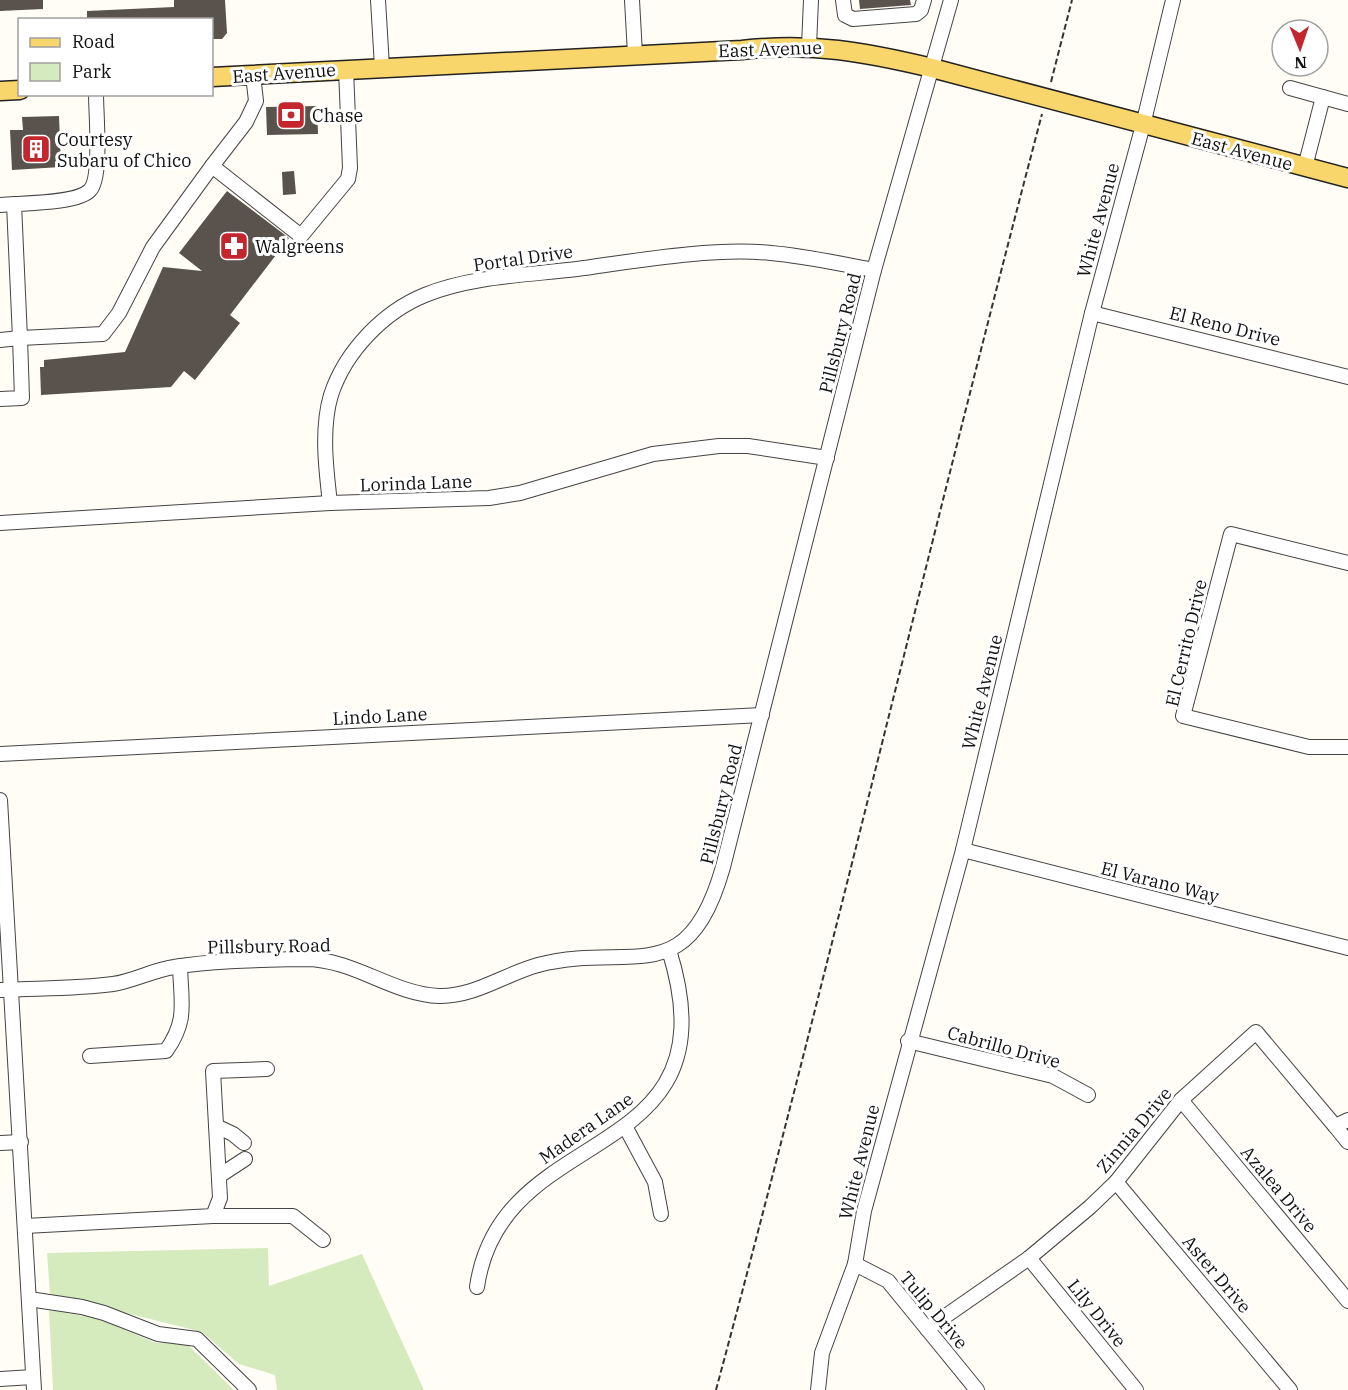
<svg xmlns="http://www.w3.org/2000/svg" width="1348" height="1390" font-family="'IBM Plex Serif',serif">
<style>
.green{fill:#d5ebbd}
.building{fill:#5a524d}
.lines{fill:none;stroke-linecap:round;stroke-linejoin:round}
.minor-casing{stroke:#444;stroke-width:16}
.major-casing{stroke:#222;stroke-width:21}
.path{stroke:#333;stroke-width:2;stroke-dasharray:6 3;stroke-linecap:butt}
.minor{stroke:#fff;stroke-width:14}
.major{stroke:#f9d66b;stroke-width:18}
.labels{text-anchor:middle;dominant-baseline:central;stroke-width:6;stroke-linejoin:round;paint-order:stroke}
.street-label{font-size:18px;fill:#111;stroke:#fff}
.poi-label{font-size:18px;fill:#111;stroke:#fff;text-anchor:start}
</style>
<rect width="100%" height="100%" fill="#fffdf5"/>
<g class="green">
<path d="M268,1248L269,1286L362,1254L424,1390H277L275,1375L239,1364L202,1332L50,1294L47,1253Z"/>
<path d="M49,1310L96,1318L156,1343H186L234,1390H53Z"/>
</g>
<g class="building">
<path d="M0,0H43V9L0,11Z"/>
<path d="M174,0H225L227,33L222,39H212V20H87V11L174,7Z"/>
<path d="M859,0H910L911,5L860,9Z"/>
<path d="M317,106L318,134L267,135L266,107Z"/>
<path d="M59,116L61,167L12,170L10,130H23L22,117Z"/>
<path d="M294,171L296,194L283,195L282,172Z"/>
<path d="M227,191L289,238L230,315L240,323L195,380L184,371L171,387L41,395L40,367H44V360L125,352L163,267L202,271L179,253Z"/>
</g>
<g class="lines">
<g class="minor-casing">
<g id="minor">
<path d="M378,0L382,67"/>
<path d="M632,0L635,54"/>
<path d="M843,0L845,15L853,19L916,14L921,10L924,0"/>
<path d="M809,46L811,0"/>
<path d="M1290,88L1348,104"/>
<path d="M212,166L246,122L256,101L253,75"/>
<path d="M1305,167L1323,97"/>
<path d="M14,204L20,338L103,334L119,313L153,247L212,166L301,236L348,179L350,168L346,69"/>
<path d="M0,205C20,203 78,204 90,190C102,178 96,114 96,94"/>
<path d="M1092,313L1348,377"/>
<path d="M0,340L20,338L22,398L0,399"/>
<path d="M330,503C326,469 321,428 331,395C345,352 383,312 425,295C471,276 528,275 577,269C635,261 713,247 771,253C806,256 840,264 874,270"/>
<path d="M0,523L330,503L489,498L520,493L653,454L719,446H748L827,458"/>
<path d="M1348,563L1231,534L1183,716L1309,747H1348"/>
<path d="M0,754L762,715"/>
<path d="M0,800L34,1390"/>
<path d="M963,850L1348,948"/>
<path d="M0,990C37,988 76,989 113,984C134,981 153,970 174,967C216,960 263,960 305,959C354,959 392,994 439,996C474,997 505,974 538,965C631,941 687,994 723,867L874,270L951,0"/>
<path d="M908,1041L1053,1076L1088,1095"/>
<path d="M90,1056L166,1051C188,1020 181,1003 180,966"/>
<path d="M1181,1100L1348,1301"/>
<path d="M216,1126L233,1134L244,1143"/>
<path d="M1335,1126L1348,1142"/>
<path d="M626,1128L655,1182L661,1214"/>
<path d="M0,1143L21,1142"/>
<path d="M219,1176L245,1159"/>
<path d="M1116,1182L1290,1390"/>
<path d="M213,1216H293L323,1240"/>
<path d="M25,1226L213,1216L220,1198L213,1071L267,1069"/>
<path d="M1029,1258L1136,1390"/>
<path d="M855,1264L888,1281L977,1390"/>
<path d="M477,1287C501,1118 738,1170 669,950"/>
<path d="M29,1299L82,1307L104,1313L158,1334L197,1339L249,1390"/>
<path d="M927,1329L1029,1258L1090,1207L1116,1182L1181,1100L1256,1032L1335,1126L1348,1120"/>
<path d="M0,1379L33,1377"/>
<path d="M818,1390L822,1353L855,1264L864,1211L963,850L1092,313L1143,125L1173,0"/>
</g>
</g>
<g class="major-casing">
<g id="major">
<path d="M212,77L742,50C812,42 865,52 932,68L1348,178"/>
<path d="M0,91L20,90"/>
</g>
</g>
<g class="path">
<path d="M1051,82L1072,0"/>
<path d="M716,1390C830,966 930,539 1042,114"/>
</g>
<use href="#minor" class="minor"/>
<use href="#major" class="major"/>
</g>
<defs>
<g id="bank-square" transform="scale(1.5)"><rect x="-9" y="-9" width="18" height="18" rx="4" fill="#c4262e" stroke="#fff"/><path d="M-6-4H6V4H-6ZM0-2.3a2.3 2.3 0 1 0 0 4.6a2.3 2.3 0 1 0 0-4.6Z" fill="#fff"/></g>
<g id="building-square" transform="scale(1.5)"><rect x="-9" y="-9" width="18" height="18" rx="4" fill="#c4262e" stroke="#fff"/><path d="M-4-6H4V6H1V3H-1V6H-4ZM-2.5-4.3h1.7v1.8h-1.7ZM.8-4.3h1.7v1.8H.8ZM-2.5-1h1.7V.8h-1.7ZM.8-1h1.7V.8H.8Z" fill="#fff"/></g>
<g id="pharmacy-square" transform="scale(1.5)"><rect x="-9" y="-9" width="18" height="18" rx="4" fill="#c4262e" stroke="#fff"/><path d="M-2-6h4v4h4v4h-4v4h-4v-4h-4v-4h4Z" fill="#fff"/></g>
</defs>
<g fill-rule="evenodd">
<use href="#bank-square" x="291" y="115"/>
<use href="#building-square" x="36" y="149"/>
<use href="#pharmacy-square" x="234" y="246"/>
</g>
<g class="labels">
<g class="street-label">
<text transform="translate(770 49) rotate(-2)">East Avenue</text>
<text transform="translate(284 73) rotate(-4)">East Avenue</text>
<text transform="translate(1242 151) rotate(15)">East Avenue</text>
<text transform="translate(1098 220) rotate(-75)">White Avenue</text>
<text transform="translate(523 258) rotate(-8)">Portal Drive</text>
<text transform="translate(1225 326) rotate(14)">El Reno Drive</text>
<text transform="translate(840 333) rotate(-76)">Pillsbury Road</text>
<text transform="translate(416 483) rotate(-2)">Lorinda Lane</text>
<text transform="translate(1186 643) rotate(-77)">El Cerrito Drive</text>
<text transform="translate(982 692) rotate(-76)">White Avenue</text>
<text transform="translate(380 716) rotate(-3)">Lindo Lane</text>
<text transform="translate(721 804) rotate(-76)">Pillsbury Road</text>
<text transform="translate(1160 882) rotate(14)">El Varano Way</text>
<text transform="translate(269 946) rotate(-1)">Pillsbury Road</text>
<text transform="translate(1004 1047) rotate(15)">Cabrillo Drive</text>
<text transform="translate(586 1128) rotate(-35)">Madera Lane</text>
<text transform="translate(1134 1130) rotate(-50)">Zinnia Drive</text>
<text transform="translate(859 1162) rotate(-76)">White Avenue</text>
<text transform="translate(1279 1189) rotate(50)">Azalea Drive</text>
<text transform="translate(1217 1274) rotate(50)">Aster Drive</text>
<text transform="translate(934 1310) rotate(50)">Tulip Drive</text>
<text transform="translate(1097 1313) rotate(51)">Lily Drive</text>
</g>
<g class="poi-label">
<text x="312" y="115">Chase</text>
<text x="57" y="139">Courtesy<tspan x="57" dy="21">Subaru of Chico</tspan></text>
<text x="255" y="246">Walgreens</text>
</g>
</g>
<rect x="18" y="18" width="195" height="78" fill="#ffffff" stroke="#a0a0a0" stroke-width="1.5"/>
<rect x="30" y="38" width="30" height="9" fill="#f9d66b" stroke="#a0a0a0" stroke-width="1.5"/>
<text x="72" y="48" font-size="18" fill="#111111">Road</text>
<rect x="30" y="63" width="30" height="18" fill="#d5ebbd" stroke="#a0a0a0" stroke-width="1.5"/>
<text x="72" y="78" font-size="18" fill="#111111">Park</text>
<g transform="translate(1300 48) rotate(178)"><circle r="28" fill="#ffffff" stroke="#a0a0a0" stroke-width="1.5"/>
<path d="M0-4.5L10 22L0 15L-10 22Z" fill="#c4262e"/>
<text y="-9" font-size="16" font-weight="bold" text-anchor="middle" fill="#111111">N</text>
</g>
</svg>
